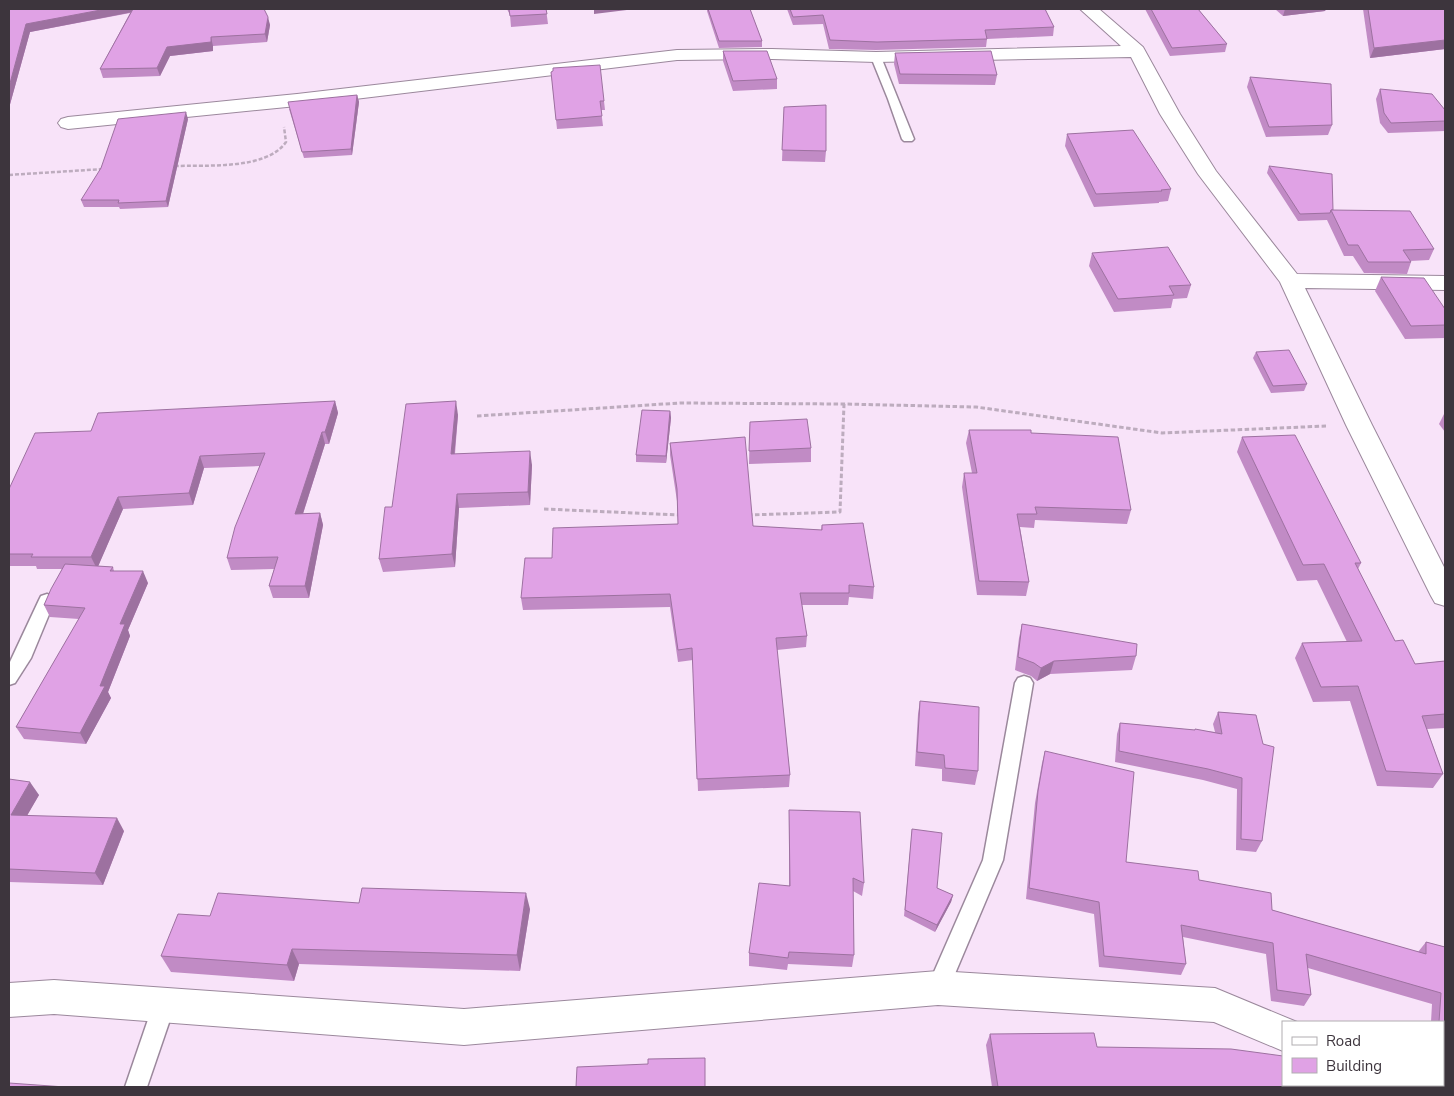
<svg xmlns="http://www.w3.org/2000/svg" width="1454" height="1096" font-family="'Nunito Sans',sans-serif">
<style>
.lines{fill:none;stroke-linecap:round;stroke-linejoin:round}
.lane-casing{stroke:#9b889c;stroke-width:3}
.street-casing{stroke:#9b889c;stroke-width:2}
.path-far1{stroke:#bdacbe;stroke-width:2.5;stroke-dasharray:4 2;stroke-linecap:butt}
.path{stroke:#bdacbe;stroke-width:3;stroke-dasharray:4.5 2.5;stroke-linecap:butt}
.lane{fill:#fff;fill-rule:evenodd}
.street{fill:#fff;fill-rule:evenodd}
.wall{fill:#c18bc5}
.shaded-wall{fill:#9d71a0}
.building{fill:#e0a2e5;stroke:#9d71a0}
</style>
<rect width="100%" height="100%" fill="#f8e3f9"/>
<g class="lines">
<g class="lane-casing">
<g id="lane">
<path d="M876,54L881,57L914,139L912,141H904L902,139L888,99L871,57Z"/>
<path d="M47,594L53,596L55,600L31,658L15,683L9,685V664L39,600L41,596Z"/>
<path d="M1024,676L1030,678L1033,683L1003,860L946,995L938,998L930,995L927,988L983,860L1015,683L1018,678Z"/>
<path d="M164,995L172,998L175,1005L147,1087H125L153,1005L156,998Z"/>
</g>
</g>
<g class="street-casing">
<g id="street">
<path d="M1080,9H1099L1143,47L1180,114L1216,171L1297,274L1445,276V290L1305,288L1372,425L1445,569V606L1435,603L1431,596L1346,425L1280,282L1198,174L1160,114L1131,57L876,62L772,59L677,60L297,106L68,129L61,127L58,123L61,119L68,117L297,94L677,50L772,49L876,52L1121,46Z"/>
<path d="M938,971L1215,988L1297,1022H1283V1051L1214,1022L938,1005L464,1045L54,1014L9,1017V983L54,980L464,1009Z"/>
<path d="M1390,1085H1433L1434,1087H1391Z"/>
</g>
</g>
<g class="path-far1">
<path d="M175,166C206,165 267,170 286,142L284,127"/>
<path d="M9,175L103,169"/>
</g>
<g class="path">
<path d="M477,416L680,403L844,404L976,407L1162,433L1326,426"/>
<path d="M544,509L680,515"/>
<path d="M748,515L840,512L844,404"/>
</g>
<use href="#lane" class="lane"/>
<use href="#street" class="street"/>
</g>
<g class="wall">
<path d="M9,9H264L270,25L267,42L213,46V51L170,56L160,76L103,78L100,69L130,13L30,32L9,108Z"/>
<path d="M507,9H546L548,24L511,27L510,15Z"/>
<path d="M707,9H750L762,41V47L719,48L707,11Z"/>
<path d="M787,9H1045L1054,27L1053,36L987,39L986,47L876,50L829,49L823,24L793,25Z"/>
<path d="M1145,9H1198L1227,44L1225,52L1170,56Z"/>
<path d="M1275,9H1326L1325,11L1283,16Z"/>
<path d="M1363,9H1445V49L1370,58Z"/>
<path d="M723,51L777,79V89L733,91L723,61Z"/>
<path d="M895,53L997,75L995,85L899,84L894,64Z"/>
<path d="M551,72L604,101L605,110H601L603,126L557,129Z"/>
<path d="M1250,77L1332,125L1328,135L1266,137L1247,87Z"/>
<path d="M1380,89L1445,110V131L1388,133L1380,123L1376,99Z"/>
<path d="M357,95L359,102L352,155L304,158L289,109Z"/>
<path d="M784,107L826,151L825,162L782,161Z"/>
<path d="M188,119L168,207L120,209L119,207H84L81,200Z"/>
<path d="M1067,134L1171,189L1168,201L1159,202V203L1094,207L1065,146Z"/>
<path d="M1269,166L1333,210L1434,249L1429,260L1410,261L1411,262L1407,274L1364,273L1353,256H1344L1327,220L1298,221L1267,173Z"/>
<path d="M1092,253L1191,285L1187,298L1173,299L1171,308L1114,312L1089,266Z"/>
<path d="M1381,277L1445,309V338L1405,339L1375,291Z"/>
<path d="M1256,352L1307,384L1304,391L1271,393L1253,358Z"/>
<path d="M335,401L338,413L329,444H325L303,514L320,513L323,525L309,598H273L269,586L274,569L231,570L227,558L260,466L204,468L193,505L123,509L98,566L113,567L114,571L148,583L128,630L130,636L108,692L111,698L86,744L24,739L16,727L79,619L50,617L44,605L62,569H37L36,566H9V489L91,431Z"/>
<path d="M670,411L671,418L666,463L636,462V455Z"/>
<path d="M1445,412V432L1439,424Z"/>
<path d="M458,415L455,454L532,465L530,505L459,508L455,567L383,572L379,559L392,507Z"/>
<path d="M750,422L811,448V462L749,464Z"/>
<path d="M969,430L1031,433L1131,510L1127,524L1035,520L1034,528L1020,527L1029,582L1026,596L977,595L962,487L964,473H972L966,443Z"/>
<path d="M1242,437L1361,563L1358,569L1395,641L1415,664L1445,661V728L1427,729L1443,774L1433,788L1377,786L1350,701L1313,702L1295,658L1302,643L1347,642L1317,580L1297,581L1237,452Z"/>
<path d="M670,443L753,526L821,530L822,525L874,587L873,599L849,597L848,605H802L807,636L806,647L777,650L790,775L789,787L698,791L693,660L678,662L670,607L523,610L521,598L552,558L678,524L677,501L670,455Z"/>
<path d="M1022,624L1136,656L1132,670L1050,674L1037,681L1031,676L1015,670L1019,638Z"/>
<path d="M920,701L978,771L975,785L942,781V769L915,766L918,714Z"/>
<path d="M1218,712L1256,715L1262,841L1256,852L1236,850L1237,789L1203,780L1115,762L1117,734L1120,723L1215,732L1213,724Z"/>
<path d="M1045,751L1126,862L1199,880L1272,910L1418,952L1426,942L1445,947V1037H1443V1022H1431L1432,1004L1308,968L1311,995L1304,1006L1271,1001L1266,954L1183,937L1186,964L1181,975L1099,967L1094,914L1026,899L1035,803L1042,763Z"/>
<path d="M9,779L39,795L27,815L124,831L103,885L9,882Z"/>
<path d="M789,810L864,883L862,896L853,891L854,955L852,967L788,964L787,970L749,966V953L789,886Z"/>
<path d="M912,829L937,888L953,895L951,902L935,932L904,916Z"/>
<path d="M359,903L530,909L520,971L299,964L294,981L171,972L161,956L210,916Z"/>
<path d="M990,1034L1097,1047L1350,1087H992L986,1045Z"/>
</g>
<g class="shaded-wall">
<path d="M106,9H137L138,11L30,32L9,108V87L26,24Z"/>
<path d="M594,9H635L594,14Z"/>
<path d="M1285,9H1326L1325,11L1283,16Z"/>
<path d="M268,17L270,25L267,42L265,34Z"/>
<path d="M211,37L213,46V51L170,56L160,76L157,68L167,47Z"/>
<path d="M1445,40V49L1370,58L1374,48Z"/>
<path d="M357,95L359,102L352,155L351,149Z"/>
<path d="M186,112L188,119L168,207L166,201Z"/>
<path d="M335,401L338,413L329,444L325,432Z"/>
<path d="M456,401L458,415L453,468L451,454Z"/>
<path d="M670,411L671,418L666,463V456Z"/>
<path d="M322,432L325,444L299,526L295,514Z"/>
<path d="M530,451L532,465L530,505L528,492Z"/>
<path d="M200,456L204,468L193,505L189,493Z"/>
<path d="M457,494L459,508L455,567L452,554Z"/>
<path d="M118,497L123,509L97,569L91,557Z"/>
<path d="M320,513L323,525L309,598L305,586Z"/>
<path d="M143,571L148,583L128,630L130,636L108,692L111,698L86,744L80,733L100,686L120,624Z"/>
<path d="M1054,661L1050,674L1037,681L1041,668Z"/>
<path d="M30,782L39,795L20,828L11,815Z"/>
<path d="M117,818L124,831L103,885L95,873Z"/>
<path d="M526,893L530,909L520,971L517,955Z"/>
<path d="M953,895L951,902L935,932L937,925Z"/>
<path d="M292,949L299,964L294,981L287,965Z"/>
</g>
<g class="building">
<path d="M9,9H106L26,24L9,87Z"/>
<path d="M133,9H264L268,17L265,34L211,37V42L167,47L157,68L100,69Z"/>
<path d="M509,9H546L547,14L510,16Z"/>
<path d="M708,9H750L762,41H719Z"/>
<path d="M790,9H1045L1054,27L985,30L987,39L877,42L830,40L823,15L793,17Z"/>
<path d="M1151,9H1198L1227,44L1172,48Z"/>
<path d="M1368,9H1445V40L1374,48Z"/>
<path d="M723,51H767L777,79L733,81Z"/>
<path d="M991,51L997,75L900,74L895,53Z"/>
<path d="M600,65L604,101H600L602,116L556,120L551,72L553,71V68Z"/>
<path d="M1250,77L1331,84L1332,125L1269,127Z"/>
<path d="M1380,89L1432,94L1445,110V121L1391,123L1384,113Z"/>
<path d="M357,95L351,149L302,152L288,102Z"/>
<path d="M826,105V151L782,150L784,107Z"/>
<path d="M186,112L166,201L118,203L119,200H81L101,168L118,119Z"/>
<path d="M1133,130L1171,189L1161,190L1162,191L1096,194L1067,134Z"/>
<path d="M1269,166L1332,174L1333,210H1331L1330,213L1300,214Z"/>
<path d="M1331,210L1410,211L1434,249L1403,250L1411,262H1368L1358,245H1348Z"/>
<path d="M1168,247L1191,285L1169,286L1174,295L1118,299L1092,253Z"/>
<path d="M1381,277L1424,278L1445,309V325L1411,326Z"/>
<path d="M1289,350L1307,384L1273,386L1256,352Z"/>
<path d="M335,401L325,432H322L295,514L320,513L305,586H269L278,557L227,558L235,527L265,453L200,456L189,493L118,497L91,557H31L33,554H9V489L35,433L91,431L98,413Z"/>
<path d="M456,401L451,454L530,451L528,492L457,494L452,554L379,559L385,507H392L406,404Z"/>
<path d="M642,410L670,411L666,456L636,455Z"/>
<path d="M807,419L811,448L749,451L750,422Z"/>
<path d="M969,430H1031V433L1118,437L1131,510L1035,507L1037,514H1017L1029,582L979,581L964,473H977Z"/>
<path d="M1295,435L1361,563H1355L1395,641L1403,640L1415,664L1445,661V714L1422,716L1443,774L1386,771L1358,686L1321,687L1302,643L1362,641L1324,564L1303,565L1242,437Z"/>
<path d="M745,437L753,526L822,530V525L863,523L874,587L849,585V593H800L807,636L776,638L790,775L697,779L692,648L678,650L670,594L521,598L525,558H552L553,528L678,524L677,489L670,443Z"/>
<path d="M65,564L113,567L110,571H143L120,624H125L100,686H105L80,733L16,727L85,608L44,605L51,589Z"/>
<path d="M1022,624L1137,644L1136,656L1054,661L1041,668L1034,663L1018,657Z"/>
<path d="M920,701L979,707L978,771L945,768L944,755L917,752Z"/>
<path d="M1218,712L1256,715L1263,744L1274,747L1262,841L1241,839L1242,778L1208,769L1119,751L1120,723L1195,730V729L1222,734Z"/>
<path d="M1045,751L1134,772L1126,862L1198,871L1199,880L1271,893L1272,910L1426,954V942L1445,947V1024L1443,1023V1022H1439L1441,993L1306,954L1311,995L1277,990L1273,943L1181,925L1186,964L1104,956L1099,902L1029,888L1038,791Z"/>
<path d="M9,779L30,782L11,815L117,818L95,873L9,869Z"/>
<path d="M789,810L860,812L864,883L853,878L854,955L789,952L788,958L749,953L759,883L790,886Z"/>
<path d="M912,829L942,833L937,888L953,895L937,925L905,910Z"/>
<path d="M362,888L526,893L517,955L292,949L287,965L161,956L178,914L210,916L218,893L359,903Z"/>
<path d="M1094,1033L1097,1047L1231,1049L1283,1056V1085H1350V1087H998L990,1034Z"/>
<path d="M705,1058V1087H576L577,1067L648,1064V1059Z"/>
<path d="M9,1083L65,1087H9Z"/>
</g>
<rect width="1454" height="1096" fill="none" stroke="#3d353d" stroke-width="20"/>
<rect x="1282" y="1021" width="162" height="65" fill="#ffffff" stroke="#b1aeb1"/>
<rect x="1292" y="1037" width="25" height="8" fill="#ffffff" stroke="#b1aeb1"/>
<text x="1326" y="1046" font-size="15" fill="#3d353d">Road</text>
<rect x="1292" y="1058" width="25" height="15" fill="#e0a2e5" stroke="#b1aeb1"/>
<text x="1326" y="1071" font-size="15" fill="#3d353d">Building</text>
</svg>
